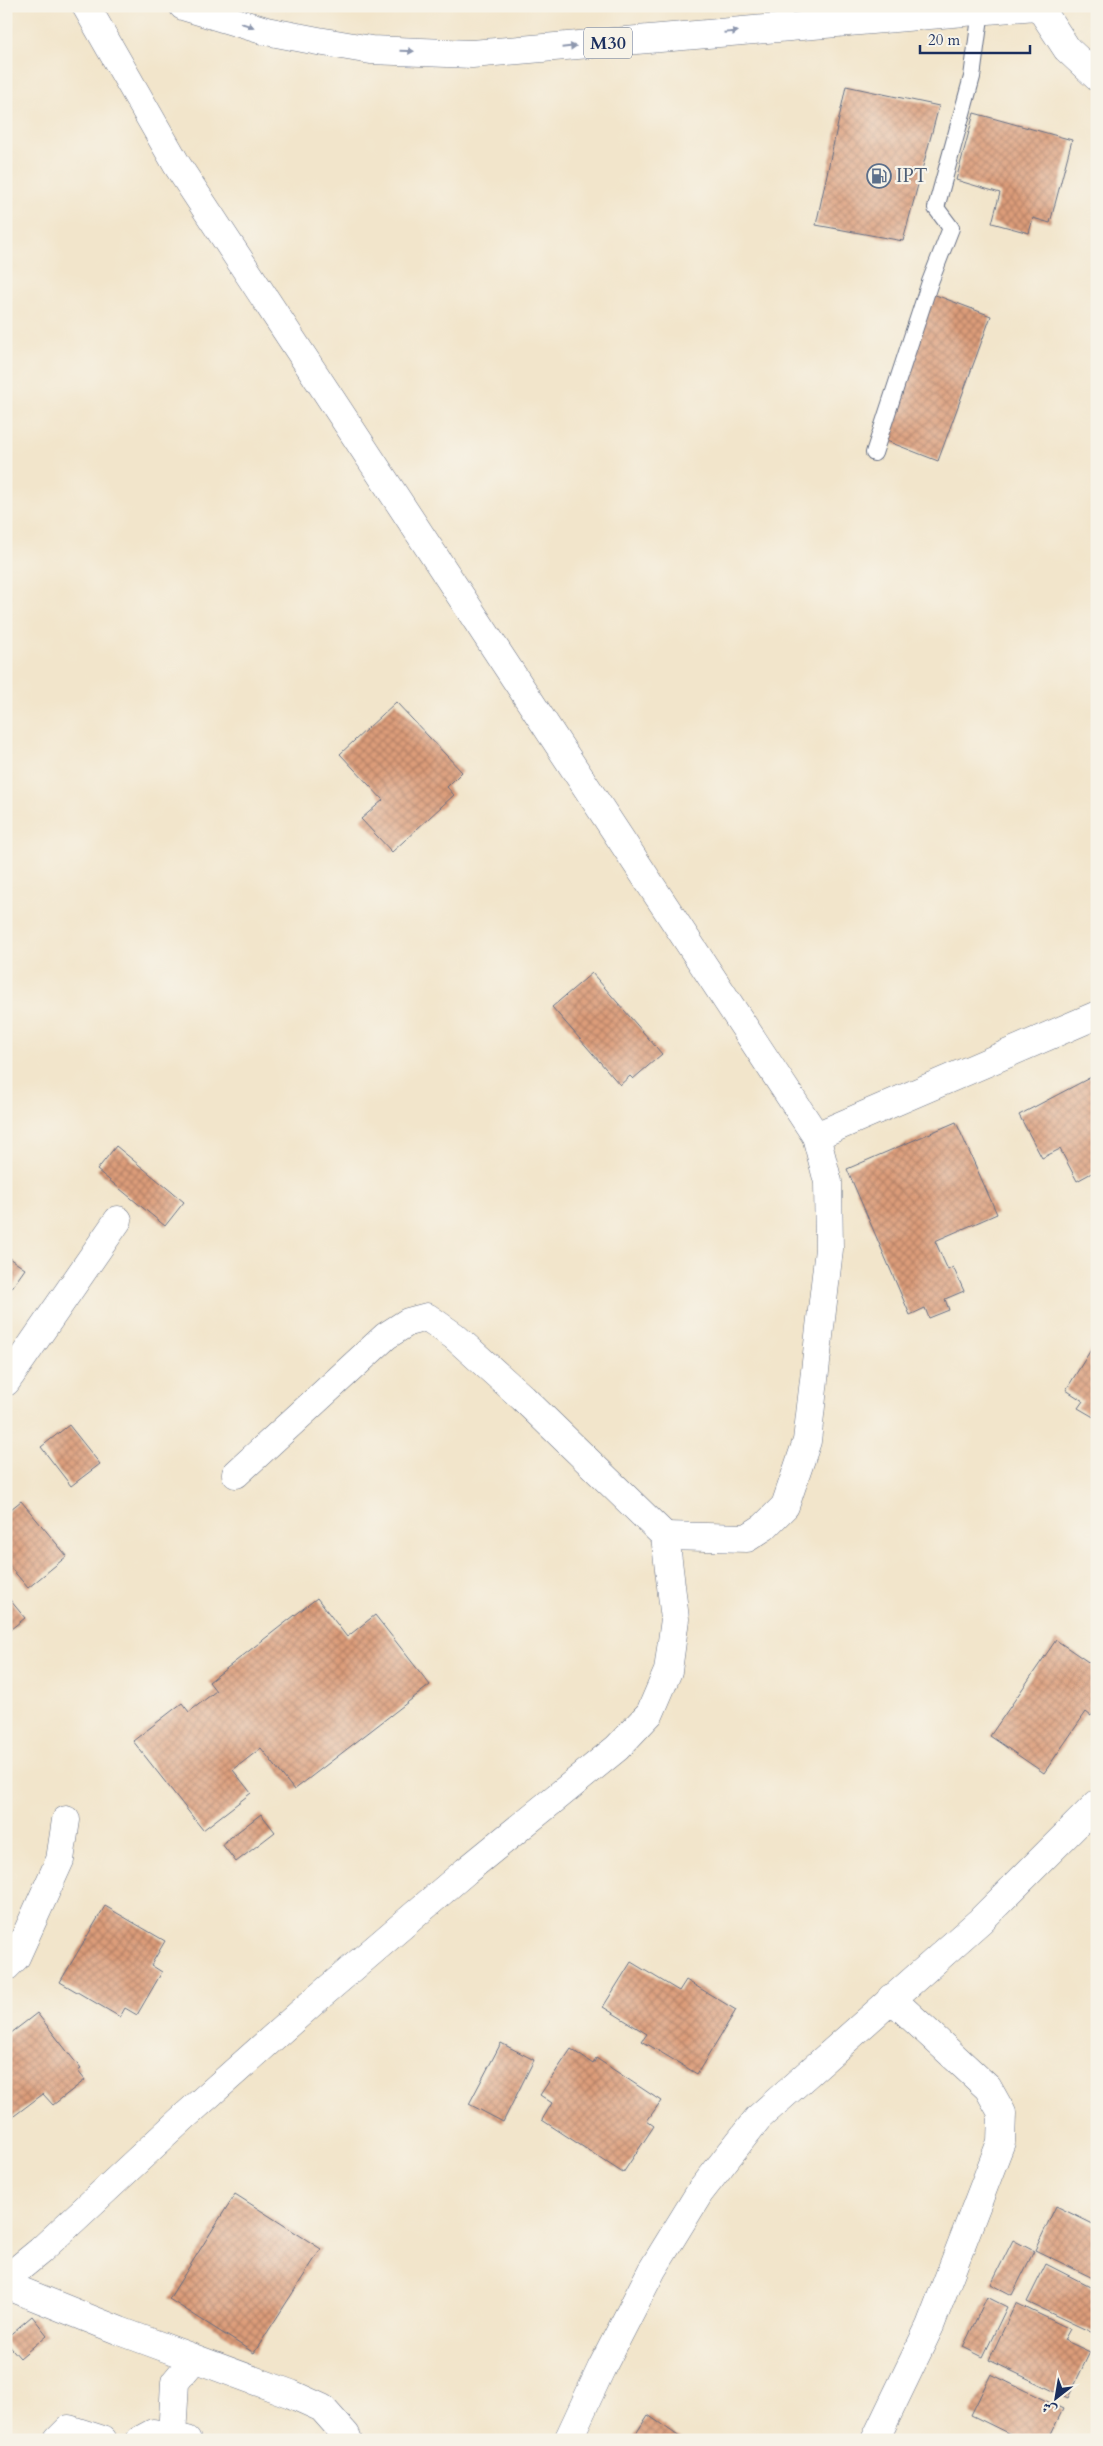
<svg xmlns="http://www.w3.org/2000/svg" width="1103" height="2446" font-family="Cardo,Amiri,serif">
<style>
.building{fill:url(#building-cross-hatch)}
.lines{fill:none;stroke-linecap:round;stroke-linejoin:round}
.lane-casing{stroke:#666f84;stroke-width:18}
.street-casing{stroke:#666f84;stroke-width:29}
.secondary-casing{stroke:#666f84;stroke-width:29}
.highway-casing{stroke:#666f84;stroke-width:29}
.lane{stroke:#fff;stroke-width:16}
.street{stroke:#fff;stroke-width:28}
.secondary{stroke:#fff;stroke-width:28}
.highway{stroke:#fff;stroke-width:28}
.oneway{fill:#8d97ae}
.labels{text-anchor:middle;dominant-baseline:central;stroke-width:4.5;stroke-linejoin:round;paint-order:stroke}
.shield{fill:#f7f3e8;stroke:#5d6a87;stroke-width:1}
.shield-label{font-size:18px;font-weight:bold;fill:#1b2f5e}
.service-label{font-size:19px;fill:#4e5e75;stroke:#f7f3e8;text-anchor:start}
</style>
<defs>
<pattern id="building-cross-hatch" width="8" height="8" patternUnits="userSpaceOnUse" patternTransform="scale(1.25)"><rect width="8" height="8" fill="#dc9c79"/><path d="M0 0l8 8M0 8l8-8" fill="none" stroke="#b28066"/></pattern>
</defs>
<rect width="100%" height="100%" fill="#f7f3e8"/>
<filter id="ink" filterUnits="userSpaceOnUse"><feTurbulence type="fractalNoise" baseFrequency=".02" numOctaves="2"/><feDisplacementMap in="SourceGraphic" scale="10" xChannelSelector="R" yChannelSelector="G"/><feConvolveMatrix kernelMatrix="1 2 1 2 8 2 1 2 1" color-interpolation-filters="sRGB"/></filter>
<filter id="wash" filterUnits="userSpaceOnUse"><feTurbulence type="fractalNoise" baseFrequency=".0096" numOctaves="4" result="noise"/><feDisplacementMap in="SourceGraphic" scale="20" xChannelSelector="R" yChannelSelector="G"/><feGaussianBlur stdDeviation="1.12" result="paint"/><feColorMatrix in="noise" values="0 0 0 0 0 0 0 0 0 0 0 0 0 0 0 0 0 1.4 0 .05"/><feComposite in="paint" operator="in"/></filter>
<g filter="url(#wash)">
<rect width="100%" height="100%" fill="#f2e5cb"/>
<g id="blocks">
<g class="building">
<path d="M846,86L939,106L903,241L816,225Z"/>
<path d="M974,113L1072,140L1050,223L1033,218L1029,233L992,223L1000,193L956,180Z"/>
<path d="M933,294L991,316L938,461L879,438Z"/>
<path d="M396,702L462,772L447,787L454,795L392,852L361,819L383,800L340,754Z"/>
<path d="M592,973L662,1054L633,1079L630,1076L620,1085L552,1007Z"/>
<path d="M1097,1074V1170L1077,1181L1060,1149L1042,1158L1019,1115Z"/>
<path d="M956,1122L997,1214L935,1241L948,1270L953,1267L964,1291L945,1299L949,1310L929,1318L925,1308L910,1315L847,1169Z"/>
<path d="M116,1146L184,1202L165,1226L97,1170Z"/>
<path d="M6,1256L25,1269L6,1296Z"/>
<path d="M1097,1340V1419L1078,1408L1083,1401L1066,1390Z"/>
<path d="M69,1425L100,1464L71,1486L41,1447Z"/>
<path d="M21,1501L67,1556L28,1588L6,1562V1513Z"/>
<path d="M6,1595L25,1618L6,1633Z"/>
<path d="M317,1598L347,1637L375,1615L430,1685L294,1790L261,1748L233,1770L251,1793L203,1830L133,1741L182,1703L189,1712L216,1691L209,1682Z"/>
<path d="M1056,1640L1097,1668V1708L1091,1716L1086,1712L1044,1773L990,1736Z"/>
<path d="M261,1814L275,1832L236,1862L222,1844Z"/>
<path d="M105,1906L165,1941L151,1965L162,1972L137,2015L125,2008L120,2017L60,1982Z"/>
<path d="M631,1962L679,1991L686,1980L736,2010L697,2074L642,2041L647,2034L603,2007Z"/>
<path d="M37,2013L81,2069L78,2071L85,2080L53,2105L43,2094L6,2122V2037Z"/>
<path d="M501,2043L534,2060L503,2122L469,2104Z"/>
<path d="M571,2049L593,2064L596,2058L661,2101L647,2121L654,2126L623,2173L542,2120L552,2103L540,2095Z"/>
<path d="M235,2194L321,2249L254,2353L169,2299Z"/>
<path d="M1056,2206L1097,2226V2280L1035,2250Z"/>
<path d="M1013,2240L1034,2251L1012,2295L991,2284Z"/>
<path d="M1046,2264L1097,2290V2327L1093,2333L1027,2302Z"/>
<path d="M987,2297L1007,2307L983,2357L963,2347Z"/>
<path d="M1016,2303L1070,2329L1064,2340L1090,2352L1068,2398L989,2360Z"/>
<path d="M32,2316L47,2335L20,2358L6,2342V2338Z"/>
<path d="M991,2374L1063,2409L1048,2440H1022L971,2415Z"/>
<path d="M648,2415L684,2440H632Z"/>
</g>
</g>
</g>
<g filter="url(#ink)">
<use href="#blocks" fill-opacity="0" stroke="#666f84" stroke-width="1"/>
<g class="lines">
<g class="lane-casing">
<path id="lane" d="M874,453L930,282L951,228L936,208L972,77L981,10"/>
</g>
<g class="street-casing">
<g id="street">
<path d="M86,6L177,165L816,1136L828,1182L829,1249L807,1441L785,1506L764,1527L747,1538L665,1536"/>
<path d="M816,1136L1097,1015"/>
<path d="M6,1382L118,1220"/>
<path d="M6,1967L16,1957L60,1860L66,1820"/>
<path d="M6,2279L40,2251L184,2117L313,2002L466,1871L617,1748L650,1713L668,1671L675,1619L665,1536L523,1398L454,1336L427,1317L408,1322L386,1336L236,1474"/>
<path d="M6,2285L120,2331L291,2394L322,2408L346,2435L348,2440"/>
<path d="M172,2437L175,2382L194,2359"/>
<path d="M58,2440L69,2429L103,2440"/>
<path d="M140,2440L153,2433L187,2440"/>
<path d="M875,2440L930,2326L1001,2142L1002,2113L988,2088L891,1998"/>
</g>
</g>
<g class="secondary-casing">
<g id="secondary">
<path d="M1039,6L1067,49L1097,77"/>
<path d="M568,2440L601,2369L652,2270L700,2192L758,2118L980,1921L1097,1804"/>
</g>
</g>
<g class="highway-casing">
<path id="highway" d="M183,6L266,31L318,41L371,50L472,54L1036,6"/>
</g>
<use href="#lane" class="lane"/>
<use href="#street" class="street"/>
<use href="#secondary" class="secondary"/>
<use href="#highway" class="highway"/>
</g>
<defs><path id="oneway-solid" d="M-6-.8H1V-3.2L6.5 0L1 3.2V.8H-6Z" transform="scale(1.25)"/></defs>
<g class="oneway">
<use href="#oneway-solid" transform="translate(247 25) rotate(17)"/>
<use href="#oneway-solid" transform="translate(731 32) rotate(-5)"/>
<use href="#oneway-solid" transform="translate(569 47) rotate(-6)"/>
<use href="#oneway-solid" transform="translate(407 51) rotate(2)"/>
</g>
</g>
<defs>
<g id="fuel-ring" transform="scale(1.25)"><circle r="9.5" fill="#f7f3e8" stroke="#5c6f8a" stroke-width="1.5"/><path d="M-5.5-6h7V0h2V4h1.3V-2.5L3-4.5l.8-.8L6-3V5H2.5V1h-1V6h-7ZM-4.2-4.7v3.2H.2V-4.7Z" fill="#5c6f8a"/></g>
</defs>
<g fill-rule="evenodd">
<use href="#fuel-ring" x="879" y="176"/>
</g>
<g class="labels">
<rect class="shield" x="584" y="27.5" width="48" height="31" rx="4"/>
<g class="shield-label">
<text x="608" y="43">M30</text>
</g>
<g class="service-label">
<text x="896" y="176">IPT</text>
</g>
</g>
<rect width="1103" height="2446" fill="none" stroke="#f7f3e8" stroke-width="25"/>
<g transform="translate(1056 2398) rotate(211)" stroke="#f7f3e8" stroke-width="4" paint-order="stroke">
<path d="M0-4L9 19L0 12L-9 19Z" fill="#1b2f5e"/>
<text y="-8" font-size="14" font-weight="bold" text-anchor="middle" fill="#1b2f5e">ش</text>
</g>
<path d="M920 45v8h110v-8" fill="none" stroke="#1b2f5e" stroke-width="2.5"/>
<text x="928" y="45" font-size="15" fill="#1b2f5e" stroke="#f7f3e8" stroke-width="4" paint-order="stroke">20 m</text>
</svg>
